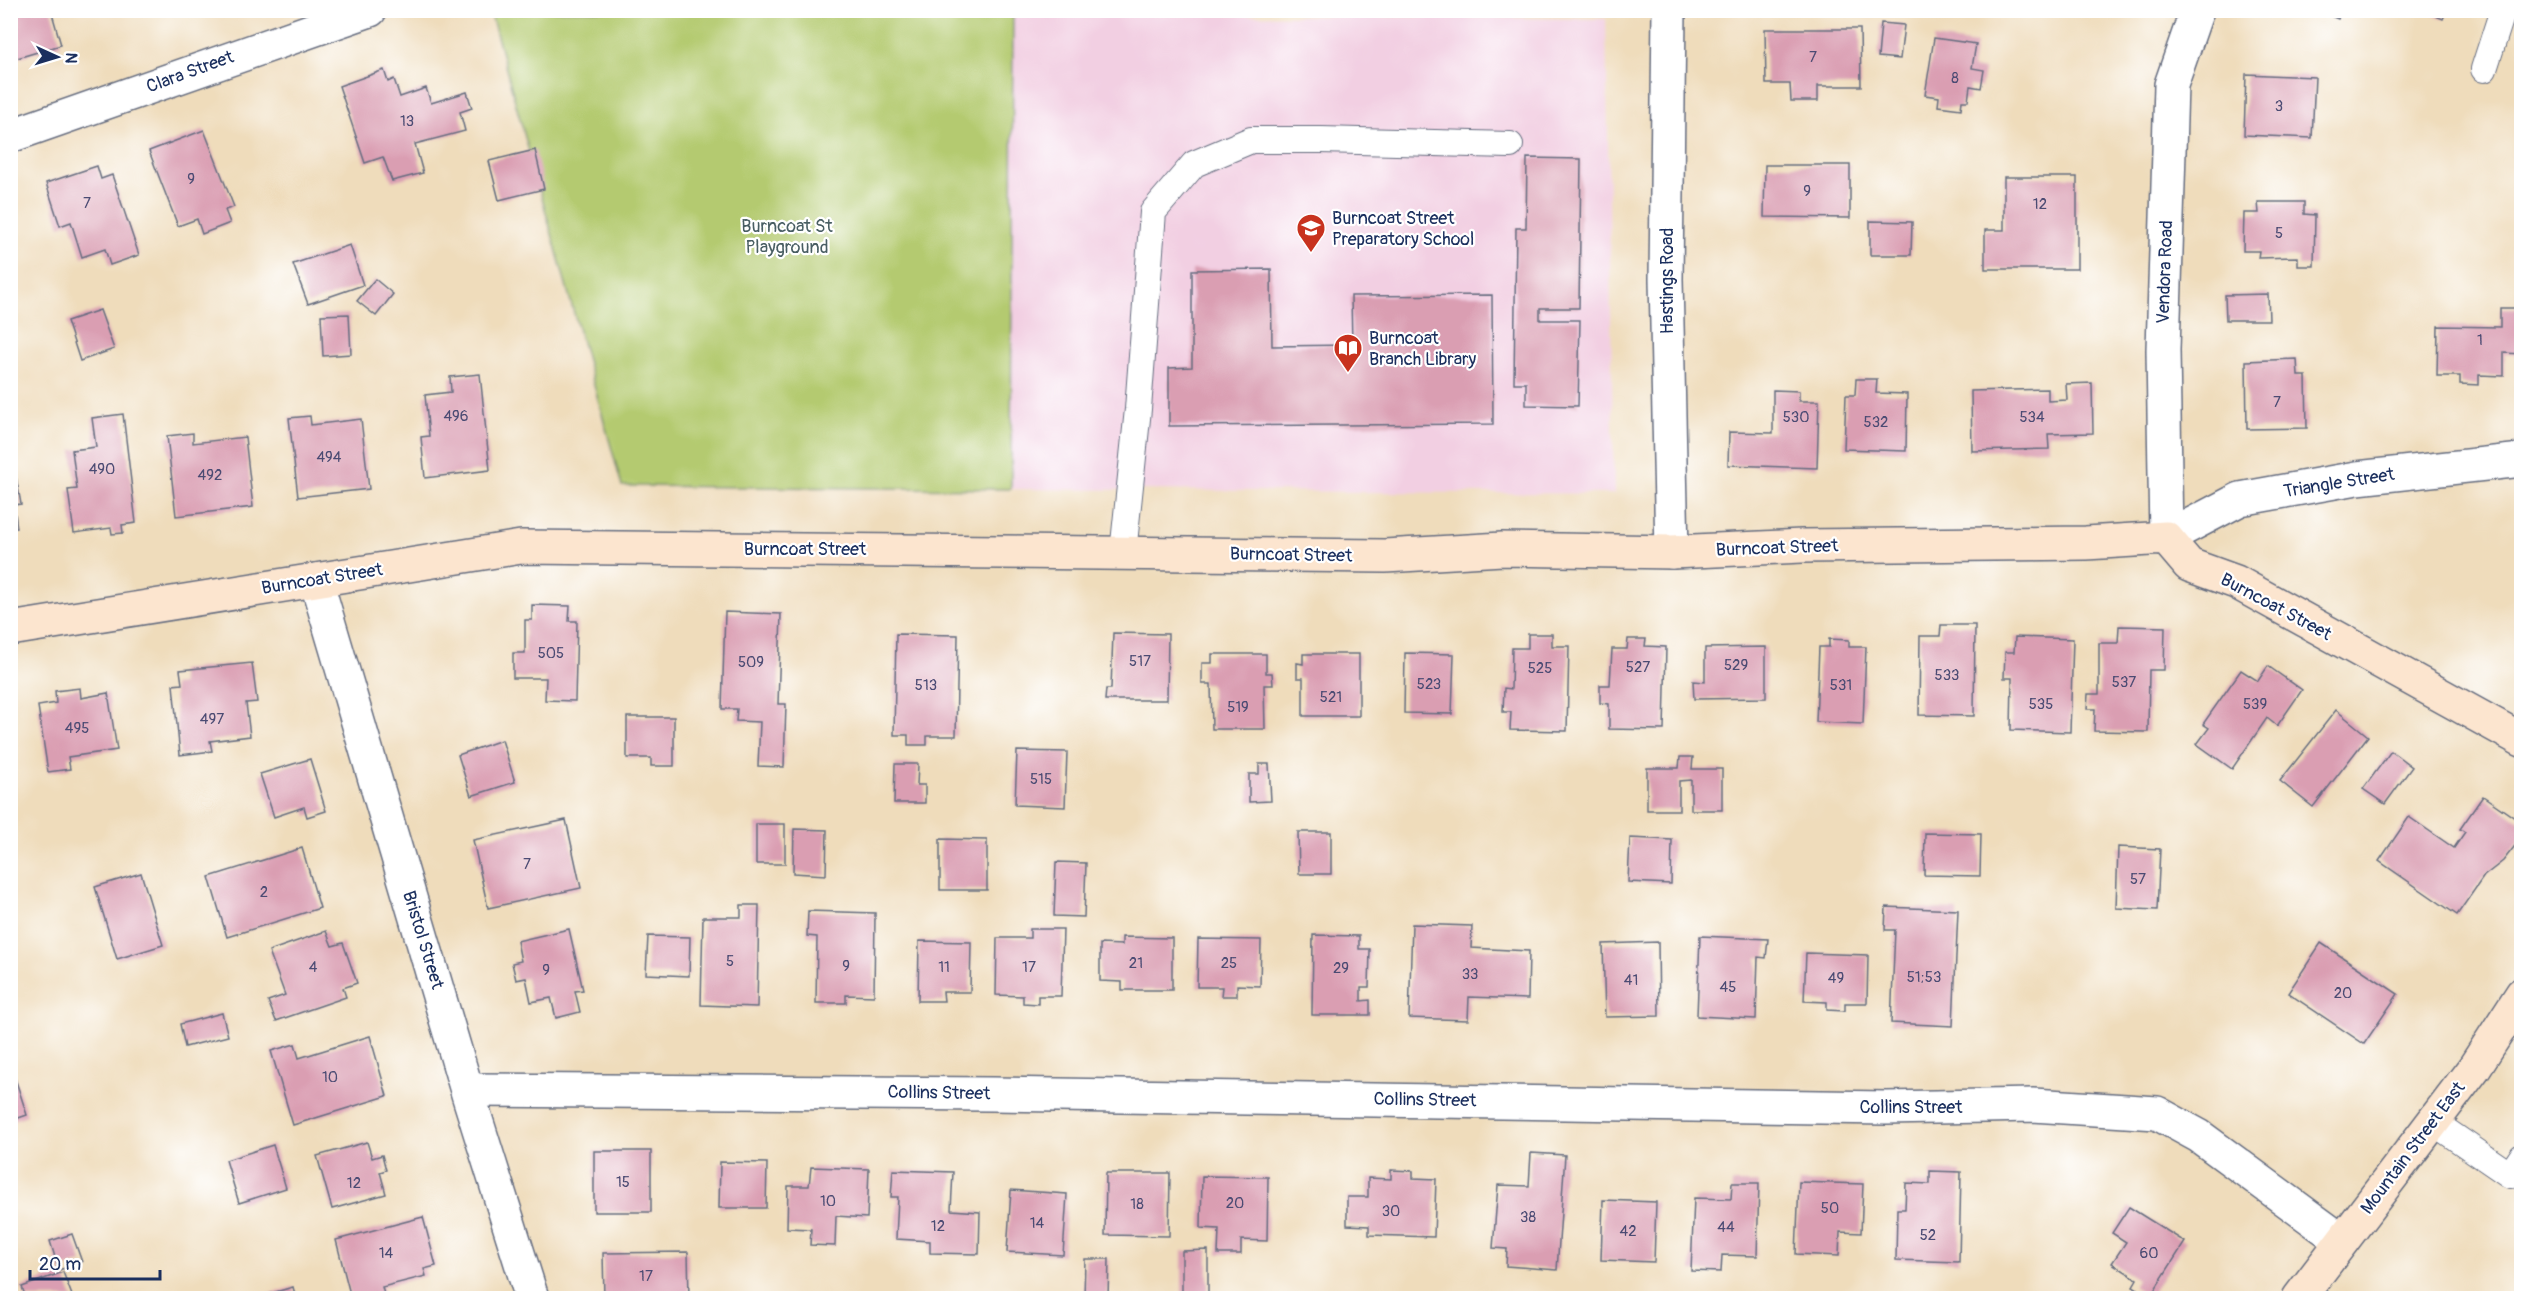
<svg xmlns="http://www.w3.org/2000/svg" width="2532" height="1309" font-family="Pangolin,sans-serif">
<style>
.built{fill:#f2cfe2}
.green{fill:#b4ca6f;stroke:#687c66;stroke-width:1.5}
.building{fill:#da9eb2}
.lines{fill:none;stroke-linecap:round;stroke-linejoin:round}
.service-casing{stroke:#656c7f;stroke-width:28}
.minor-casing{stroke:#656c7f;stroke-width:36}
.secondary-casing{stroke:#656c7f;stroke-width:36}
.service{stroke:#fff;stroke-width:26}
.minor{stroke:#fff;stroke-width:33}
.secondary{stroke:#fce5cf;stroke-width:33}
.labels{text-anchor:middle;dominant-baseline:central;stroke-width:4.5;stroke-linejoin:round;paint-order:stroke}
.number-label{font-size:15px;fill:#4b4b73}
.street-label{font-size:18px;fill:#1b2f5e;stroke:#fff}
.poi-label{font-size:18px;fill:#1b2f5e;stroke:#fff;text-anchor:start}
.park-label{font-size:18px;fill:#495e63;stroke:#fff}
</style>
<rect width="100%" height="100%" fill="#fff"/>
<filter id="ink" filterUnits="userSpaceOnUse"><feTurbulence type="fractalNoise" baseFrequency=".0167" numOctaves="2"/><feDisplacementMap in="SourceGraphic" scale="12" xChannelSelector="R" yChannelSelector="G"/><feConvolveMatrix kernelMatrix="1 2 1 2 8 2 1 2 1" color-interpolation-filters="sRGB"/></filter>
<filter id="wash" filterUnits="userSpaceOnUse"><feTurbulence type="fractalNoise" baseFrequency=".008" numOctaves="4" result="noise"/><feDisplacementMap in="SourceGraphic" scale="24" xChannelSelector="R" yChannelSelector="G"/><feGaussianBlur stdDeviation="1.35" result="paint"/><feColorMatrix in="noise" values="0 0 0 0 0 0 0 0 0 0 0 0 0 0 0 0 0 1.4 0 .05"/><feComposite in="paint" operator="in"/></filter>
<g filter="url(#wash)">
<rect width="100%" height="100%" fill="#efdcbb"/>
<path class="built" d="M1013,13L1606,19L1614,494L1011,489Z"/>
<path class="green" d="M808,10L1013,13L1011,489L622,486L490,11Z"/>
<g id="blocks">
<g class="building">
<path d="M10,10H51L61,45L14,59L10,47Z"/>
<path d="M2316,10H2341L2338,19Z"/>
<path d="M2422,10H2447L2443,19Z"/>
<path d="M1881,23L1904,25L1900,59L1878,57Z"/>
<path d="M1765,29H1860L1861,86H1818V101H1791L1790,84H1766Z"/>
<path d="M1934,38L1976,44L1972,68L1984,70L1981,88L1970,86L1968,101H1962L1961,109L1938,106L1939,97L1925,95Z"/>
<path d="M384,70L388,82L394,79L400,97L426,88L431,103L467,92L472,108L460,112L465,131L415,144L423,173L392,181L383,157L365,163L339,86Z"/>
<path d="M2246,74L2315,77L2312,138L2244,135Z"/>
<path d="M204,130L234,207L225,210L230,223L202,234L197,219L178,226L149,151Z"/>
<path d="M535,150L544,189L499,200L489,161Z"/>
<path d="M1527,158L1581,159L1579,308H1540V320H1580L1578,406L1526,405V383H1514L1516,228H1526Z"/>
<path d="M1765,165H1850V218L1764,217Z"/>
<path d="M97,166L101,179L112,175L139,255L110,265L105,249L82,257L71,222L60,226L46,183Z"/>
<path d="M2004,177H2077V269H1985V230H2004Z"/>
<path d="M2258,202H2304V214L2315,215L2314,266H2298V257L2258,258L2259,251H2243L2244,213H2259Z"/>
<path d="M1870,221L1912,222L1911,255H1870Z"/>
<path d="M350,245L363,285L308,304L293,264Z"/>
<path d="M1271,269L1272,346L1352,345L1351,296L1492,295L1493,424L1169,426V368L1192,367V270Z"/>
<path d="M375,279L393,294L376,316L357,301Z"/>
<path d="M2268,294L2269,320H2226L2225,295Z"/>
<path d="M2500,308H2522V354L2504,353V376L2479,375V385L2460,384V376H2437L2438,326L2500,327Z"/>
<path d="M100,310L114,349L80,361L67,321Z"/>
<path d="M349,314L351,354L323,356L321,315Z"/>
<path d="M2297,359L2298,376H2306L2307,428L2247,429L2246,361Z"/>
<path d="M480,374L490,470L425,478L421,437L429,436L425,395L451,392L450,377Z"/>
<path d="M1856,379H1877L1876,393L1907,394L1906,451L1844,449L1846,395H1855Z"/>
<path d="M2092,383L2093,433L2048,434L2049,449L1972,451L1971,391L2048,389V401L2067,400L2066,384Z"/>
<path d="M1773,390L1799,391V401H1819L1817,468L1728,465L1729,432L1773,433Z"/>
<path d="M123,414L136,523L122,525L123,533L112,534L111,528L74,533L68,490L77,489L72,450L96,447L92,418Z"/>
<path d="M310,416L311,425L361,419L369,489L298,497L289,418Z"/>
<path d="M193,433V443L245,437L253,507L176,516L167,436Z"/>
<path d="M10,443L21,504L14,505L17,528L10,529Z"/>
<path d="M532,605L570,606L569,621H577L575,701L545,700L546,678H513V653H525V620H532Z"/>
<path d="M725,612L781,614L778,704H786L784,767L758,766L760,722L736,721L737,709H722Z"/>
<path d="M1941,625H1975L1974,716L1919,715L1920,636H1940Z"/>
<path d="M2119,626L2165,627L2164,670H2149L2148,732L2094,731L2095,709H2087L2088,694H2099V643H2118Z"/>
<path d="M1113,633L1168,634L1167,700H1105L1106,689H1111Z"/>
<path d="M896,634L958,635L956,736H927V745H908V735H894Z"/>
<path d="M1528,634H1552V646H1569L1567,731L1510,730L1511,712H1503L1504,688L1511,689L1512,648H1528Z"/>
<path d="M2015,637L2073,639L2070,732L2011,730L2012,678H2004L2005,652H2014Z"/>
<path d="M1628,639H1646L1645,646L1666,647L1664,730L1609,729V704L1600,703V685H1610L1612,649H1627Z"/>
<path d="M1829,639L1849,640V647H1866L1863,724L1816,722L1819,647H1829Z"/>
<path d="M1766,647V698L1694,699L1693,681L1705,682V648Z"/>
<path d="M1405,653L1454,654L1452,714L1404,713Z"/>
<path d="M1212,654H1266V673H1272L1273,685H1264L1265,729H1212L1211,684H1202V663H1212Z"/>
<path d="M1303,654H1359V716H1303V678H1297V663L1303,664Z"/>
<path d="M252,663L257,702L246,703L250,736L210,741L212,751L180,755L173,685L182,684L180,670Z"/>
<path d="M2268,666L2302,690L2277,726L2267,718L2232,769L2197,744L2209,728L2203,724L2241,670L2258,681Z"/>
<path d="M80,688L81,698L108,693L117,750L68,757L70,769L48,772L38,706L56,703L55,691Z"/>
<path d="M2336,710L2368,736L2313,807L2280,781Z"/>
<path d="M627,717H674V766H651V758H627Z"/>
<path d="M502,740L515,782L471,796L458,755Z"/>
<path d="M1017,751L1067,752L1065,807L1015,805Z"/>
<path d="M2391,751L2412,767L2385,804L2363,789Z"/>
<path d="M1680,757H1693L1692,769H1722V810H1691V780L1679,781V810H1647V768H1679Z"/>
<path d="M310,759L326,811L307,817L304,807L274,817L260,774Z"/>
<path d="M895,764H918L917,785H925V803H894Z"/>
<path d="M1259,764H1269L1271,801L1249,802V774H1259Z"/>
<path d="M2483,796L2522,823V837L2503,861L2484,876L2457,915L2379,861L2409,817L2454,848L2465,832L2460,829Z"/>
<path d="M566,820L581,888L488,908L473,840Z"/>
<rect x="756" y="824" width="29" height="40"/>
<path d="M794,829L827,830L826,875L793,873Z"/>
<path d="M1298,832H1331V874H1299Z"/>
<path d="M1925,833L1981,834L1980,876L1924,875Z"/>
<path d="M1630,838L1672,840L1671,884L1628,882Z"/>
<path d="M940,839L987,840V890H940Z"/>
<path d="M2118,847L2160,849L2157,910L2116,908Z"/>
<path d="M302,848L320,908L227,937L209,877Z"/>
<path d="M1056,862L1086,863L1084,917L1054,916Z"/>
<path d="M141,873L163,945L117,959L95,887Z"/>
<path d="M741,905H759L757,1007L701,1005L703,917H741Z"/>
<path d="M1886,907L1958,910L1953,1026L1891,1023L1895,930H1885Z"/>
<path d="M808,911L875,913L874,996L846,995V1003H816L817,937L807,936Z"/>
<path d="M1412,924L1472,926L1471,948L1529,951L1528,999L1469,997L1468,1020L1409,1018Z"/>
<path d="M569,929L583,990L575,991L580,1012L556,1018L551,998L531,1002L526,978L516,980L512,963L521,961L517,941Z"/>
<path d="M1030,929H1063L1061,996H1038V1004L1023,1003V996L996,995L997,938H1030Z"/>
<path d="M326,931L332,946L343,943L357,983L343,988L346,997L276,1021L268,1001L285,995L269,951Z"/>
<path d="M1313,935L1359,936V949H1370L1369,987H1361V1001L1370,1000V1015H1312Z"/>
<path d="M648,936L690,937L689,976L646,974Z"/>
<path d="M1700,936L1768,939L1766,958L1758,957L1756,1019L1697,1016Z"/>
<path d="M1122,937L1172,938V990H1122V982L1100,981V944L1122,945Z"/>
<path d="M1198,939L1261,940L1260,986L1237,985V996H1221L1222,987H1197Z"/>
<path d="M919,941L971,942L970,992H943L944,1001H918Z"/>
<path d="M1658,942L1659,1016L1605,1017L1603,944Z"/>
<path d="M2321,943L2398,994L2364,1044L2288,993Z"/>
<path d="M1806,953L1868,955L1867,1003H1845V1011L1827,1010V1002L1804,1001Z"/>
<path d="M222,1013L228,1036L185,1047L180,1024Z"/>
<path d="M370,1036L387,1096L293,1125L271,1051L295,1044L299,1058Z"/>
<path d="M13,1072L27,1115L10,1121V1073Z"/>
<path d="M367,1142L372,1158L382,1155L386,1170L380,1172L386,1194L332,1209L317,1156Z"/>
<path d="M273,1145L286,1188L239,1203L226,1160Z"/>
<rect x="594" y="1151" width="57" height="61"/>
<path d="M1531,1153L1565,1155L1557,1270L1506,1266L1507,1249L1493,1248L1498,1185L1529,1186Z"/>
<path d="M720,1162L767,1163L766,1208H719Z"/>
<path d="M811,1167L869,1169L867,1218L836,1216L835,1246L810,1245L811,1229L787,1228L788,1186H809Z"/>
<path d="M893,1170L953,1172L951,1210L980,1212L979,1254L930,1253V1241L896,1239L898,1197H891Z"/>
<path d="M1391,1170L1413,1171V1178L1436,1179L1434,1237L1369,1235V1226L1347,1225V1197H1368V1178L1391,1179Z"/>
<path d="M1930,1171L1961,1172L1959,1262L1896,1260L1897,1209H1905L1906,1183L1930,1184Z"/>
<path d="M1106,1173H1170L1169,1236L1105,1235Z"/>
<path d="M1202,1176L1268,1177L1267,1241L1241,1240V1254H1218L1219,1229L1201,1228Z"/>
<path d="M1799,1182L1863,1184L1861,1233L1840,1232L1839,1256L1796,1254Z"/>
<path d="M1732,1183H1759L1757,1256L1722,1255L1721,1272L1691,1271L1694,1198L1731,1199Z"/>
<path d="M1011,1190L1067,1194L1063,1255L1007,1252Z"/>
<path d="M1603,1200L1656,1202L1654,1262L1601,1260Z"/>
<path d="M2129,1207L2185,1242L2150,1297L2133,1286L2137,1279L2112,1263L2126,1242L2112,1233Z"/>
<path d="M423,1217L436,1266L424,1269L426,1276L382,1287L385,1298H364L363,1295L351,1298L336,1240Z"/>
<path d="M72,1234L82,1262L59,1270L50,1241Z"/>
<path d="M1208,1250V1294L1182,1293V1251Z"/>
<path d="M688,1252L689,1298H604L603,1253Z"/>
<path d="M1085,1259H1109L1108,1298H1084Z"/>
<path d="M63,1272L73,1298H26L22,1287Z"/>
<path d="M293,1287L296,1298H255Z"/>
</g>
</g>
</g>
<g filter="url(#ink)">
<use href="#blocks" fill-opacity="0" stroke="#656c7f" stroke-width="1.5"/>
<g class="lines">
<g class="service-casing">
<g id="service">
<path d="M2484,69L2503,10"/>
<path d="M1123,553L1138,409L1153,212L1194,164L1251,140H1321L1510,145"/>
<path d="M2433,1122L2510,1175L2522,1157"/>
</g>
</g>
<g class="minor-casing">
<g id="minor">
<path d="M1669,10L1666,279L1672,552"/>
<path d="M2197,10L2171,85L2163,350L2166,538L2240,499L2357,478L2522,460"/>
<path d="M10,136L370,10"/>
<path d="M316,580L468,1094L532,1298"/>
<path d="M468,1090L992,1094L1887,1108L2033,1105L2157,1113L2199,1136L2342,1241"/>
</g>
</g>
<g class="secondary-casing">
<g id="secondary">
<path d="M10,629L521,547L1385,556L1502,549L1672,552L1802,546L2086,543L2166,538L2189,565L2236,582L2522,740"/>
<path d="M2299,1298L2474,1068L2522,994"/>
</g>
</g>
<use href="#service" class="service"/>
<use href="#minor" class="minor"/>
<use href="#secondary" class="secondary"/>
</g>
</g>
<defs>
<g id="school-pin" transform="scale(1.5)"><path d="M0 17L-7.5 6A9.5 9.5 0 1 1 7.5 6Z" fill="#c8321e" stroke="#fff"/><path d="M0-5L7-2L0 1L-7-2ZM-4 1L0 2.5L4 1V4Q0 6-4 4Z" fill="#fff"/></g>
<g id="library-pin" transform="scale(1.5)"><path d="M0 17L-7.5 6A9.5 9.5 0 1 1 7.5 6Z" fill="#c8321e" stroke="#fff"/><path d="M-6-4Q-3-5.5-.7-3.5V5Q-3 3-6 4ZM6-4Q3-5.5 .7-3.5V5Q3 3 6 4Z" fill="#fff"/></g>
</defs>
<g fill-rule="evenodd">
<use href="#school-pin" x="1311" y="228"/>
<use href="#library-pin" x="1348" y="348"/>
</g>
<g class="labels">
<g class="number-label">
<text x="1813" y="57">7</text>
<text x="1955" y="78">8</text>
<text x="2279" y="106">3</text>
<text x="407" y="121">13</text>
<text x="191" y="179">9</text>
<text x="1807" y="191">9</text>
<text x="87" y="203">7</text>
<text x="2040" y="204">12</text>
<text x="2279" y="233">5</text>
<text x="2480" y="340">1</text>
<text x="2277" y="402">7</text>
<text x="456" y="416">496</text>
<text x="1796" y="417">530</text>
<text x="2032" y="417">534</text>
<text x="1876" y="422">532</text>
<text x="329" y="457">494</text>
<text x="102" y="469">490</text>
<text x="210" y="475">492</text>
<text x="551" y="653">505</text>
<text x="1140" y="661">517</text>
<text x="751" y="662">509</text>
<text x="1736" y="665">529</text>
<text x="1638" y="667">527</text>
<text x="1540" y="668">525</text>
<text x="1947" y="675">533</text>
<text x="2124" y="682">537</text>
<text x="1429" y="684">523</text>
<text x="926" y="685">513</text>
<text x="1841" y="685">531</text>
<text x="1331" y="697">521</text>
<text x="2041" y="704">535</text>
<text x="2255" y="704">539</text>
<text x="1238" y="707">519</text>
<text x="212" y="719">497</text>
<text x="77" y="728">495</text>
<text x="1041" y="779">515</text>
<text x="527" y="864">7</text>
<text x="2138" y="879">57</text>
<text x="264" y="892">2</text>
<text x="730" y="961">5</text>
<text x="1136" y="963">21</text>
<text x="1229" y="963">25</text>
<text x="846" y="966">9</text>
<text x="313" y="967">4</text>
<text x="944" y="967">11</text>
<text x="1029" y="967">17</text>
<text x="1341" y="968">29</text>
<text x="546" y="970">9</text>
<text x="1470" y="974">33</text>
<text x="1924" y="977">51;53</text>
<text x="1836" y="978">49</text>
<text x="1631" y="980">41</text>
<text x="1728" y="987">45</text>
<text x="2343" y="993">20</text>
<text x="330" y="1077">10</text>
<text x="623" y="1182">15</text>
<text x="354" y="1183">12</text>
<text x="828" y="1201">10</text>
<text x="1235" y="1203">20</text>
<text x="1137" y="1204">18</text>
<text x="1830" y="1208">50</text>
<text x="1391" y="1211">30</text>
<text x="1528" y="1217">38</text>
<text x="1037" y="1223">14</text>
<text x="938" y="1226">12</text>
<text x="1726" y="1227">44</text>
<text x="1628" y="1231">42</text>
<text x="1928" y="1235">52</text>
<text x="386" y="1253">14</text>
<text x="2149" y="1253">60</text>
<text x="646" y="1276">17</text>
</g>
<g class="street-label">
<text transform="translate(190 72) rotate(-20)">Clara Street</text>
<text transform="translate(2165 272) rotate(-88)">Vendora Road</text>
<text transform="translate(1667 281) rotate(-90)">Hastings Road</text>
<text transform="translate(2339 483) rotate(-9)">Triangle Street</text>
<text transform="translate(1777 548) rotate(-2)">Burncoat Street</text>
<text x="805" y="549">Burncoat Street</text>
<text transform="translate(1291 555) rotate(1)">Burncoat Street</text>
<text transform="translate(322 579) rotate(-9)">Burncoat Street</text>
<text transform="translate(2276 607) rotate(28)">Burncoat Street</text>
<text transform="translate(423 940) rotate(73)">Bristol Street</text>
<text transform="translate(939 1093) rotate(1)">Collins Street</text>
<text transform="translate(1425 1100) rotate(1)">Collins Street</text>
<text x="1911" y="1107">Collins Street</text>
<text transform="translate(2413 1148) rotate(-53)">Mountain Street East</text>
</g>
<g class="poi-label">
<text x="1332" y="218">Burncoat Street<tspan x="1332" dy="21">Preparatory School</tspan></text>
<text x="1369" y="338">Burncoat<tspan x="1369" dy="21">Branch Library</tspan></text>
</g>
<g class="park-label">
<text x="787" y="226">Burncoat St<tspan x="787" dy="21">Playground</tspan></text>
</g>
</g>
<rect width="2532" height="1309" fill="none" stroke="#fff" stroke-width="36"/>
<g transform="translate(57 57) rotate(94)" stroke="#ffffff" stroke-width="4.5" paint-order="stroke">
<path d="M0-4.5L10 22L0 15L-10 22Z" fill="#1b2f5e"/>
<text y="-9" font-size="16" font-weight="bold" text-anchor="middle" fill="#1b2f5e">N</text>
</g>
<path d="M30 1270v9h130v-9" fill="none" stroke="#1b2f5e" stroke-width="3"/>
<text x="39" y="1270" font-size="18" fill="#1b2f5e" stroke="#ffffff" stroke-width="4.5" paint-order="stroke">20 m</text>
</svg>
